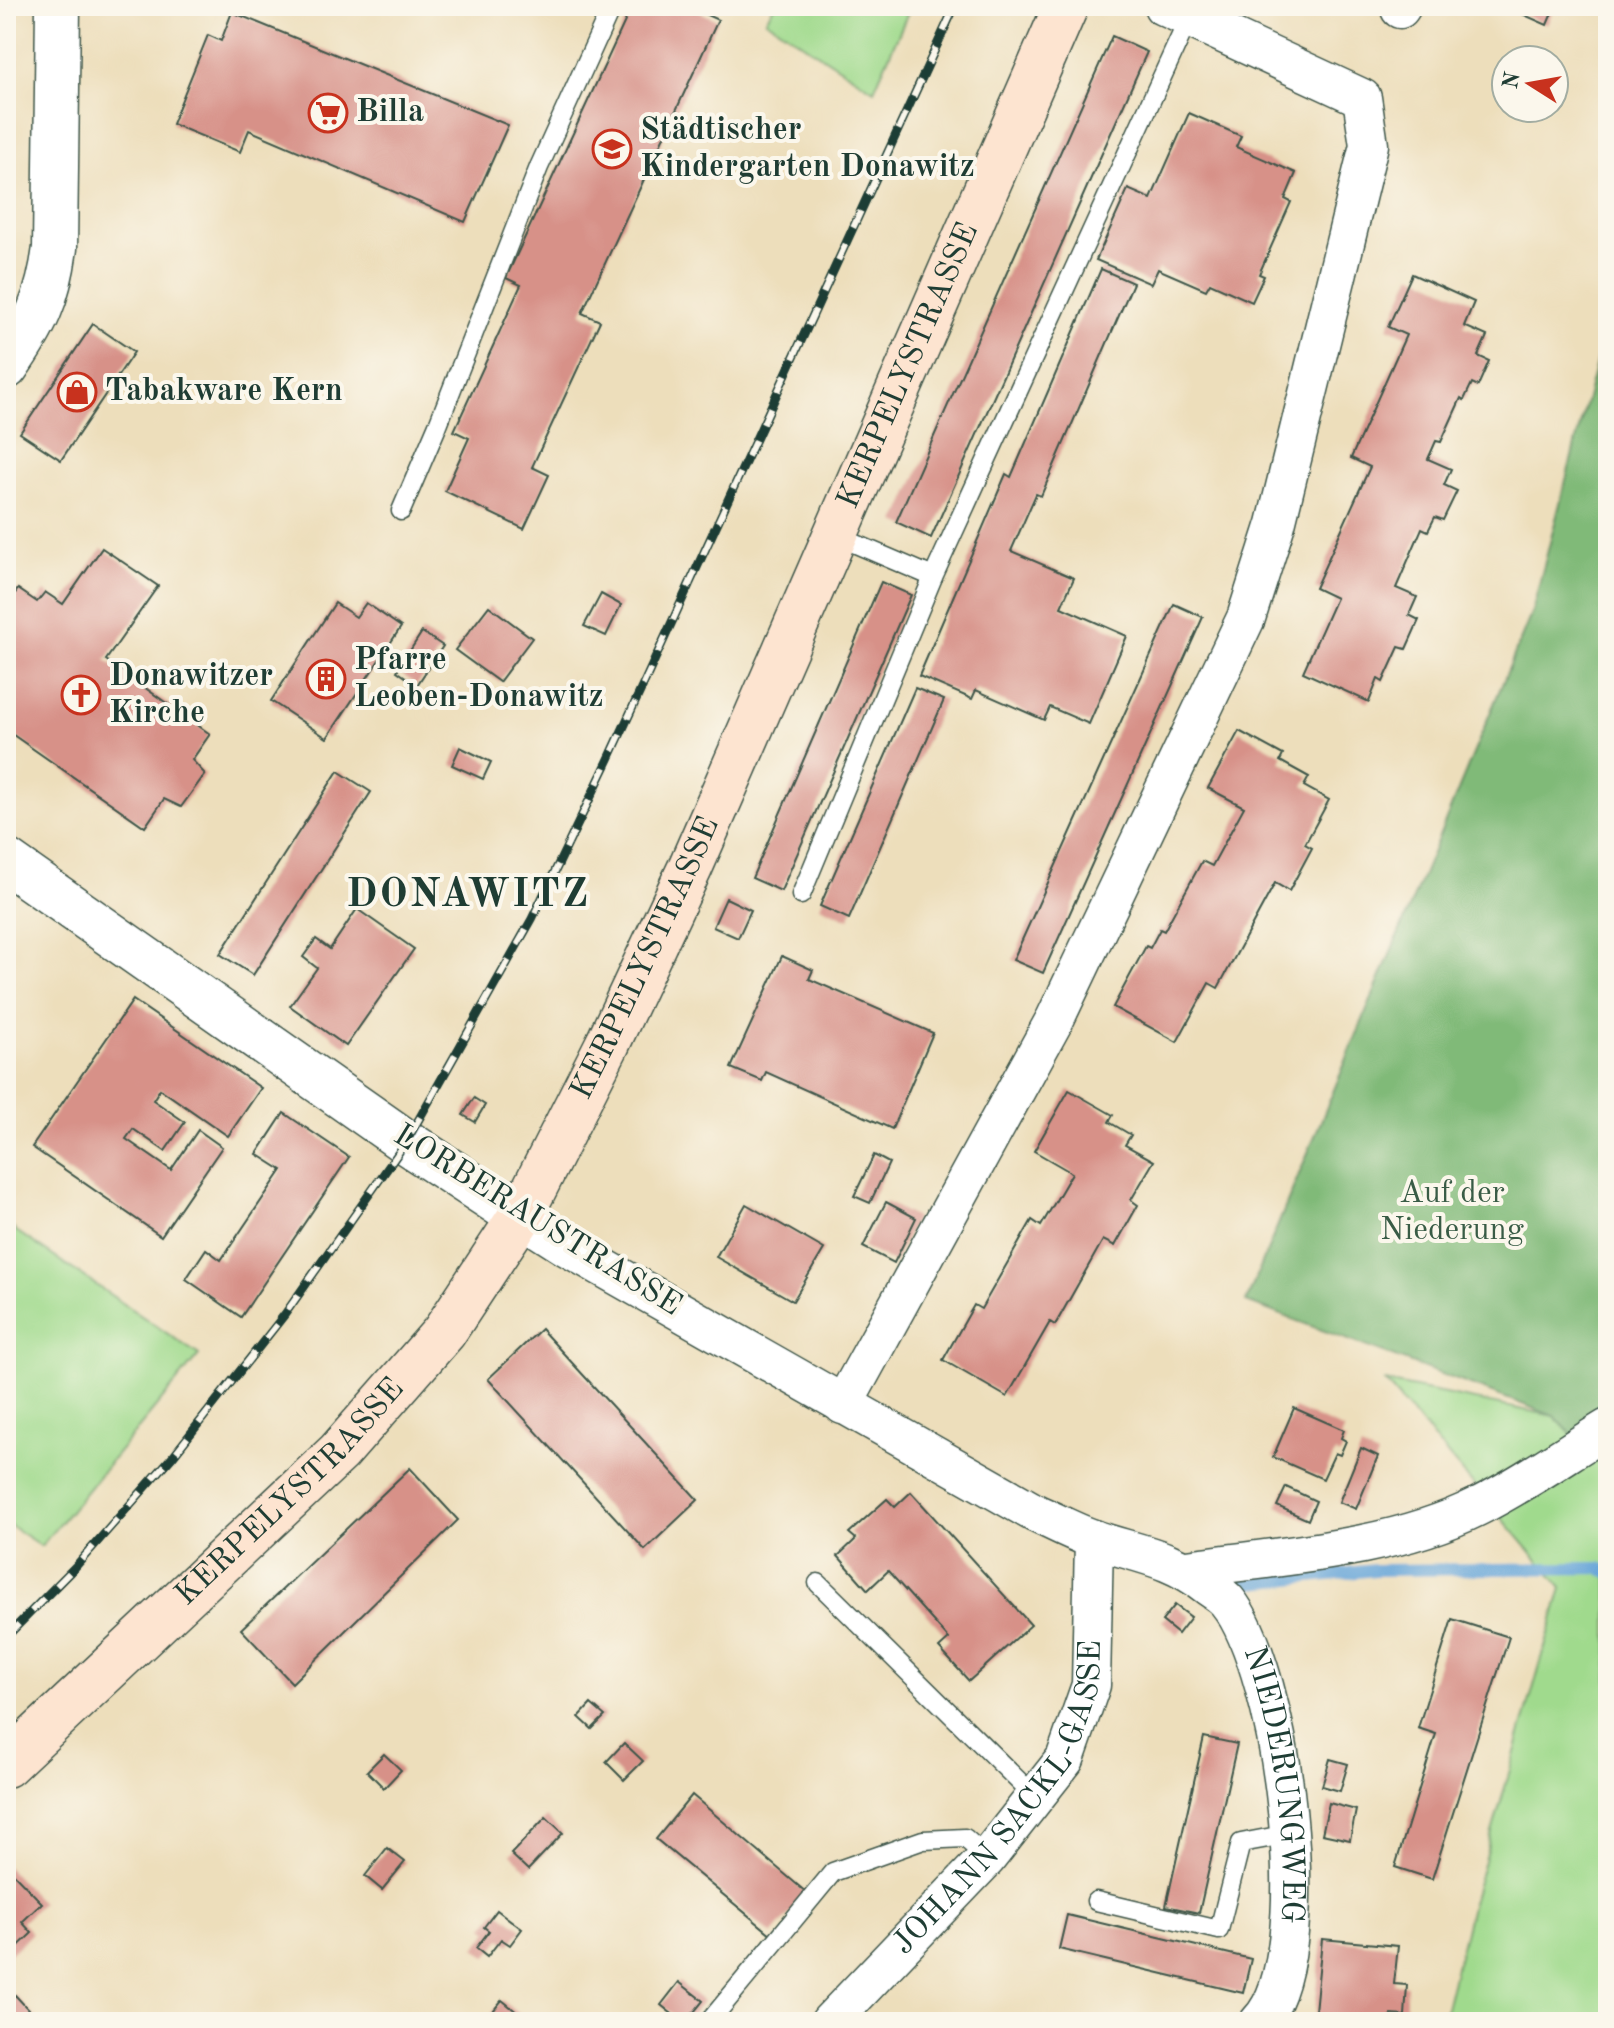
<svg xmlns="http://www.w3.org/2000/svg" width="1614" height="2028" font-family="'Old Standard TT',serif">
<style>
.green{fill:#a0da8d;stroke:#608c60;stroke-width:2}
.forest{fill:#80ba78;stroke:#507c56;stroke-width:2}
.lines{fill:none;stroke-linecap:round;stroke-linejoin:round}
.stream{stroke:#66a5d8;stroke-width:12}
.building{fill:#d79188}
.service-casing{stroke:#3e5548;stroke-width:21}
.minor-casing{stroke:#3e5548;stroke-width:41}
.tertiary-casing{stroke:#3e5548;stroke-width:47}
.secondary-casing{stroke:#3e5548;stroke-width:47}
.service{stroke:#fff;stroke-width:18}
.minor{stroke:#fff;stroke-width:38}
.tertiary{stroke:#fff;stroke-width:44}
.secondary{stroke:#fde4d0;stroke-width:44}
.rail-casing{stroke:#1f3d34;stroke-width:9}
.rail{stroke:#fbf7ec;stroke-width:6;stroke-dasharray:18;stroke-linecap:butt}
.labels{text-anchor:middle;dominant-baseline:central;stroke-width:8;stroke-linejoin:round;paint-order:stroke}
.poi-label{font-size:32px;font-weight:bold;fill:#1f3d34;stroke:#fbf7ec;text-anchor:start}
.street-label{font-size:32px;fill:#1f3d34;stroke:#fbf7ec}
.park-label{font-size:32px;fill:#395c46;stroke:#fbf7ec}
.district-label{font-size:40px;font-weight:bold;letter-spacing:2px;fill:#1f3d34;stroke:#fbf7ec}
</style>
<rect width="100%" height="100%" fill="#fbf7ec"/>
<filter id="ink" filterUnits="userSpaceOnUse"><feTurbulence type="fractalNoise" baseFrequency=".0125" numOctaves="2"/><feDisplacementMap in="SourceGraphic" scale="16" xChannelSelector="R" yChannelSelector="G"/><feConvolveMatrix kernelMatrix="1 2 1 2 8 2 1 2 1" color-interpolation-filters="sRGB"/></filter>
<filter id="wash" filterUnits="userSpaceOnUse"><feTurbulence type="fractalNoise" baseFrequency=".006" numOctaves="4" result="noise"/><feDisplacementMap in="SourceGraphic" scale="32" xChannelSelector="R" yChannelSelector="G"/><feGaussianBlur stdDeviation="1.8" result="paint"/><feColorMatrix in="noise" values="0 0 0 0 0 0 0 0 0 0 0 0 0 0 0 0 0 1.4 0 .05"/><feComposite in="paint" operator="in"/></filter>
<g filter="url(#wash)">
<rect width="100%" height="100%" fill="#eddebb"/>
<g class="green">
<path d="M774,6H911L874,90L766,20Z"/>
<path d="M6,1224L199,1355L41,1546L6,1523Z"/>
<path d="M1385,1382L1554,1416L1608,1472V2022H1437L1446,2008L1471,1906L1562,1588Z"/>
</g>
<path class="forest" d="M1608,317V1472L1554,1416L1246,1302L1532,612Z"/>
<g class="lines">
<path class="stream" d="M1234,1585L1375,1570L1599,1568L1608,1572"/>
</g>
<g id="blocks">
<g class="building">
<path d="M632,6H687L718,20L582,313L600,321L532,467L549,475L524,529L445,491L469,438L454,431L521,285L506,278Z"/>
<path d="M1504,6H1555L1547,25Z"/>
<path d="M232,12L508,125L465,222L249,130L240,152L172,124L208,35L221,41Z"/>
<path d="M1112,36L1147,52L931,538L896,522Z"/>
<path d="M1189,113L1241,136L1236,147L1296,173L1285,199L1291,202L1259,274L1264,276L1252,302L1210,283L1206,290L1158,269L1151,284L1096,260L1128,189L1151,199Z"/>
<path d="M1101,269L1133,283L1041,496L1036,494L1011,551L1074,578L1061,607L1127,636L1089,724L1050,707L1044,720L976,690L972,699L919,676L1006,474L1011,477Z"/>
<path d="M1412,274L1474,302L1464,326L1487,336L1478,356L1489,361L1478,386L1472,383L1464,400L1461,398L1441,442L1436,441L1428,459L1451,469L1444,485L1457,491L1443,520L1435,517L1428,531L1422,528L1396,588L1417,597L1409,615L1419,620L1406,649L1399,647L1383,682L1378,679L1369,702L1303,672L1336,598L1315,588L1370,467L1351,458L1406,335L1388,327Z"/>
<path d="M93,324L134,352L61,460L20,433Z"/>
<path d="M102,548L158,586L106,660L210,734L192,760L205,774L181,807L164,799L145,827L6,730V607L18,589L37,602L45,592L63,604Z"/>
<path d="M881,582L911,595L781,891L752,878Z"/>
<path d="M601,594L621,605L606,636L584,626Z"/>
<path d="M335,603L356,617L366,603L401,627L327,738L271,701Z"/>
<path d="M1174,604L1203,617L1043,973L1013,960Z"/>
<path d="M489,606L532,638L499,682L455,650Z"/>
<path d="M422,632L443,646L417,685L397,671Z"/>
<path d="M915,688L944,700L849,919L820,906Z"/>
<path d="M1239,731L1283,755L1280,761L1309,777L1304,786L1329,800L1305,844L1312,848L1289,891L1275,883L1218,988L1209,983L1177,1042L1113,1007L1146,946L1150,948L1160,929L1164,931L1202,861L1212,866L1244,807L1208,788Z"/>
<path d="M460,747L491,762L483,779L452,765Z"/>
<path d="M338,771L371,792L253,975L220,954Z"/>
<path d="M726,898L751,910L738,938L713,927Z"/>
<path d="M357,909L414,949L346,1046L290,1006L317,968L303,957L316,939L330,949Z"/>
<path d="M782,956L813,970L809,979L933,1033L892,1129L766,1072L762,1081L731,1068Z"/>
<path d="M133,1000L261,1088L228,1136L160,1089L153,1100L185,1122L165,1151L133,1129L126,1139L171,1170L198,1130L222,1147L161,1236L32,1147Z"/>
<path d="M1069,1090L1113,1115L1109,1122L1131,1135L1125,1145L1154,1161L1131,1200L1138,1205L1115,1246L1103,1240L1055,1325L1050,1322L1007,1397L943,1360L974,1305L981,1309L1032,1220L1041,1226L1072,1173L1034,1151Z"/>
<path d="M474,1098L485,1105L475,1122L463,1115Z"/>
<path d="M284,1113L349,1157L241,1317L186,1279L206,1249L221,1260L282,1170L257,1154Z"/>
<path d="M874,1155L889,1163L870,1203L854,1196Z"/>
<path d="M886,1202L916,1218L894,1263L863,1247Z"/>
<path d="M746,1204L824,1249L793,1301L716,1257Z"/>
<path d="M541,1329L698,1500L645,1550L488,1379Z"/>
<path d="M1294,1408L1344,1430L1341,1438L1346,1441L1340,1455L1335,1453L1323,1479L1273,1457Z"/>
<path d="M1361,1448L1378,1456L1356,1509L1339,1502Z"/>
<path d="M410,1468L458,1520L292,1683L241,1629Z"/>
<path d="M1286,1487L1316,1501L1308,1520L1277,1506Z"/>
<path d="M911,1492L1031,1625L969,1681L939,1648L949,1639L888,1571L868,1590L838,1556L856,1539L849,1533L887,1499L895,1507Z"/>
<path d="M1175,1605L1191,1617L1178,1634L1162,1621Z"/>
<path d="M1452,1619L1509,1637L1432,1879L1395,1867L1436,1734L1418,1728Z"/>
<path d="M591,1704L605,1716L592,1729L579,1717Z"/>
<path d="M1204,1737L1237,1744L1199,1913L1166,1906Z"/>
<path d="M624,1743L643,1761L624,1780L606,1762Z"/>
<path d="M384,1754L401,1770L384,1788L367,1771Z"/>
<path d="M1330,1759L1348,1764L1340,1791L1322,1786Z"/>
<path d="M692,1795L807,1893L772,1935L656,1839Z"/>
<path d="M1329,1803L1356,1810L1350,1840L1322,1834Z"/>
<path d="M546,1817L563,1833L528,1870L511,1854Z"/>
<path d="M387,1848L405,1862L382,1890L365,1876Z"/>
<path d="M6,1866L42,1903L22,1922L32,1933L6,1958Z"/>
<path d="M497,1910L522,1929L510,1945L501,1939L487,1957L476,1948L489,1931L484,1927Z"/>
<path d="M1067,1915L1251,1959L1243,1993L1059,1949Z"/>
<path d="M1322,1939L1398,1946L1394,1984L1407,1985L1405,2016L1391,2015L1390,2022H1314Z"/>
<path d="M679,1982L703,2001L686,2022H682L661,2005Z"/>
<path d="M15,1995L40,2022H6V2004Z"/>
<path d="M502,2000L529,2022H484Z"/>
</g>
</g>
</g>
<g filter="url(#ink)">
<use href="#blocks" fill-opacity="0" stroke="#3e5548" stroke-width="2"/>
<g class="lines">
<g class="service-casing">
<g id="service">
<path d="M401,511L437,427L539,167L612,6"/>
<path d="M835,535L933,577"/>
<path d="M801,895L933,577L1189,18"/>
<path d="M818,1583L1034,1796"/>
<path d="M1096,1901L1219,1930L1241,1843L1289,1834"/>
<path d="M709,2022L833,1872L923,1840L965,1838L987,1858"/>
</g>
</g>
<g class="minor-casing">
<g id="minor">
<path d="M1400,9L1402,6"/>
<path id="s1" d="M520,1217L567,1247L1035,1513C1055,1522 1075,1533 1096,1540C1138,1554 1171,1557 1208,1586C1213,1590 1222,1595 1227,1601C1282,1668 1322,1958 1259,2022"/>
<path d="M843,1405L1055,1019L1246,618L1276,524L1369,145L1362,98L1163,6"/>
<path d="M1186,1569C1280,1556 1391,1550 1477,1507C1522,1485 1565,1454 1608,1428"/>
<path id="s2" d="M830,2022L987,1858L1065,1759L1091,1685L1094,1539"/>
</g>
</g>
<g class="tertiary-casing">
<g id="tertiary">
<path d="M6,367C36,324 48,300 55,248L58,6"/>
<path d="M6,861L406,1142L520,1217"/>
</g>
</g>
<g class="secondary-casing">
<g id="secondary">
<path id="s3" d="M6,1765L339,1452L444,1332L520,1217L608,1043L690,868L1066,6"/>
</g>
</g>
<use href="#service" class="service"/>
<use href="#minor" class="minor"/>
<use href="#tertiary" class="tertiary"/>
<use href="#secondary" class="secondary"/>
<g class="rail-casing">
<path id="rail" d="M6,1637L75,1567L173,1456L285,1314L406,1142L532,919L609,759L955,6"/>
</g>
<use href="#rail" class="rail"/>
</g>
</g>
<defs>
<g id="supermarket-ring" transform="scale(2)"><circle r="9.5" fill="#fbf7ec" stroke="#c8321e" stroke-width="1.5"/><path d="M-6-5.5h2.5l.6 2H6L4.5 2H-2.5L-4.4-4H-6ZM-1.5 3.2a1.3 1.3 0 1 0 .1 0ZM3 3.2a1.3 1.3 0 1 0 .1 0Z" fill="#c8321e"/></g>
<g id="school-ring" transform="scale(2)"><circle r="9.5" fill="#fbf7ec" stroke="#c8321e" stroke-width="1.5"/><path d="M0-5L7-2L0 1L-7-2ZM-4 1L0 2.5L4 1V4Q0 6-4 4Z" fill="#c8321e"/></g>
<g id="shop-ring" transform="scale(2)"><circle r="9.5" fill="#fbf7ec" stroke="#c8321e" stroke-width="1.5"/><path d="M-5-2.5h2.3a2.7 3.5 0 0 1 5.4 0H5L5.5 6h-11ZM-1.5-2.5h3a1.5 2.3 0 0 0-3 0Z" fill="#c8321e"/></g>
<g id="building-ring" transform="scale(2)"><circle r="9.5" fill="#fbf7ec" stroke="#c8321e" stroke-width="1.5"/><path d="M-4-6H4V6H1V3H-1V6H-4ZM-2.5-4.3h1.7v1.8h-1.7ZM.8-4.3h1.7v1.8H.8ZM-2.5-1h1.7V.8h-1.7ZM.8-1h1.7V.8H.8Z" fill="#c8321e"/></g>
<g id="church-ring" transform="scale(2)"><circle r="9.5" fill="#fbf7ec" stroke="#c8321e" stroke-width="1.5"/><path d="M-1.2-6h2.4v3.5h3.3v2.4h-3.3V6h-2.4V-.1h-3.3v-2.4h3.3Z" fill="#c8321e"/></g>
</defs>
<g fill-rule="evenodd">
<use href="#supermarket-ring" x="328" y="113"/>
<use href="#school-ring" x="612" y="149"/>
<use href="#shop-ring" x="77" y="392"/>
<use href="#building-ring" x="326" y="679"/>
<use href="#church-ring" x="81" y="695"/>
</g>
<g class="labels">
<g class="poi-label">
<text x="356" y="113">Billa</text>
<text x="640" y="131">Städtischer<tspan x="640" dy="37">Kindergarten Donawitz</tspan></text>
<text x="105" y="392">Tabakware Kern</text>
<text x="354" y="661">Pfarre<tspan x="354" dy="37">Leoben-Donawitz</tspan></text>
<text x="109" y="677">Donawitzer<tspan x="109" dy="37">Kirche</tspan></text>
</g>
<g class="street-label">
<text stroke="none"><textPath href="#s3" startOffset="1690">KERPELYSTRASSE</textPath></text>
<text stroke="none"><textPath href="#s3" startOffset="1042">KERPELYSTRASSE</textPath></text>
<text transform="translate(537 1221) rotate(32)">LORBERAUSTRASSE</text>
<text stroke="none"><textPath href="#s3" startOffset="394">KERPELYSTRASSE</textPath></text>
<text stroke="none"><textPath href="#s1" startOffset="1000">NIEDERUNGWEG</textPath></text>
<text stroke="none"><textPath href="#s2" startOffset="288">JOHANN SACKL-GASSE</textPath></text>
</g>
<g class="park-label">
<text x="1452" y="1194">Auf der<tspan x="1452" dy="37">Niederung</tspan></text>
</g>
<g class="district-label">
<text x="468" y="896">DONAWITZ</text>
</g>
</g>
<rect width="1614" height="2028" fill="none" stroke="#fbf7ec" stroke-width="32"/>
<g transform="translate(1530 84) rotate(281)"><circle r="38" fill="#fbf7ec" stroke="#a3ada2" stroke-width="2"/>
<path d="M0-6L14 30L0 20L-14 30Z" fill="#c8321e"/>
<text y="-12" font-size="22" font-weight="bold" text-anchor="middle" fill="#1f3d34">N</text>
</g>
</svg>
